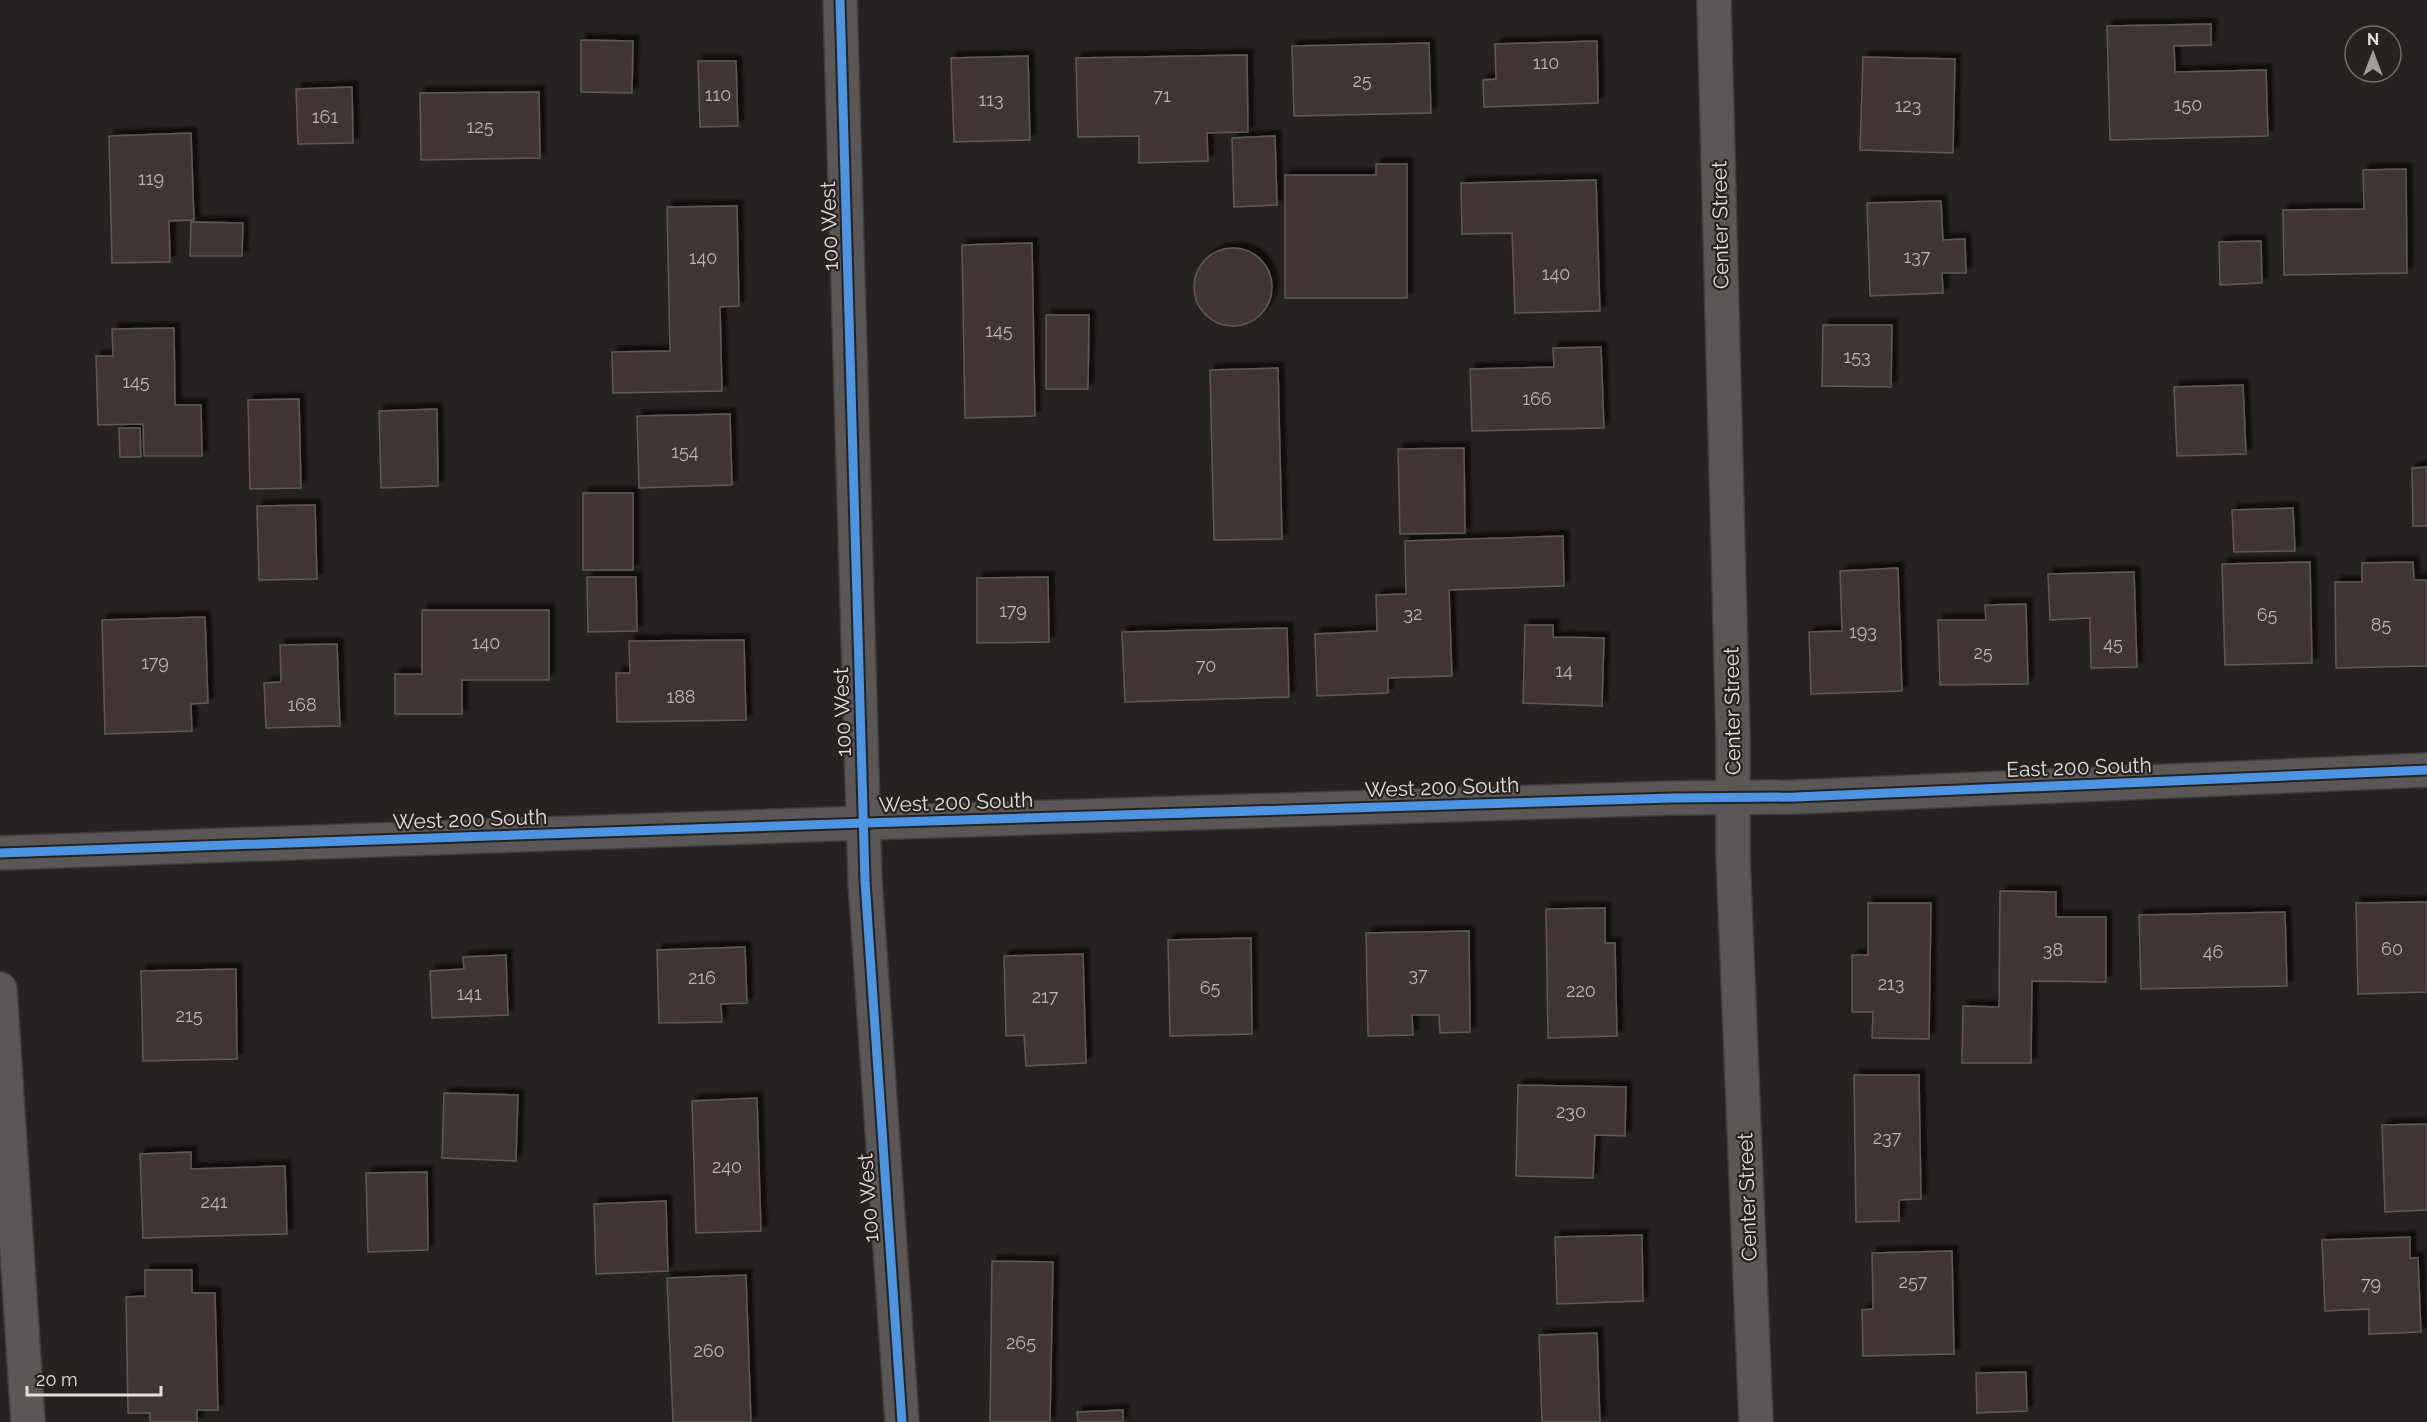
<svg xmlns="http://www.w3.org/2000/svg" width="2427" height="1422" font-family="Raleway,sans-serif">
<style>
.building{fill:#413632;stroke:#5d5a59;stroke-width:1.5;filter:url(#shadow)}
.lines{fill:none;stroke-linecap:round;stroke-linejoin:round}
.minor-casing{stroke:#413e3d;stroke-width:36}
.tertiary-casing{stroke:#413e3d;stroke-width:36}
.minor{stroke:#5a5756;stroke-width:33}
.tertiary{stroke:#5a5756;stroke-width:33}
.cycleway-casing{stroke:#27211f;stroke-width:13}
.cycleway{stroke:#4d94e3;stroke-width:9}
.labels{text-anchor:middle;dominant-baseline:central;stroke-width:4.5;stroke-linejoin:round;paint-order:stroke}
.number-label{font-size:18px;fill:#bab5b2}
.street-label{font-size:21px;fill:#e3dfdd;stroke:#27211f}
</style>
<defs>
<filter id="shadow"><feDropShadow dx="5.5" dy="-5.5" stdDeviation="1.5" flood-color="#0009"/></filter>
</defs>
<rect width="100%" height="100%" fill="#252221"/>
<g class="building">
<path d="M2211,24V45L2174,46L2175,72L2266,70L2268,136L2110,140L2107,26Z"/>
<path d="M581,40L633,41L632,93L581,92Z"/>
<path d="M1597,41L1598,103L1484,107L1483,80L1496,79L1495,44Z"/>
<path d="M1429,43L1431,113L1294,116L1292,46Z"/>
<path d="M1247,55L1248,132L1207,133L1208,161L1139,163V136L1078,137L1076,58Z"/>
<path d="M1028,56L1030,140L954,142L951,58Z"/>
<path d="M1863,57L1955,59L1953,153L1860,150Z"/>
<path d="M698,61H736L738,126L700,127Z"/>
<path d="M352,87L353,143L298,144L296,89Z"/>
<path d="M539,92L540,158L421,160L420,93Z"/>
<path d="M191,133L194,220L169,221L170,262L112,263L109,136Z"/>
<path d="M1275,136L1277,205L1234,207L1232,138Z"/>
<path d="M1376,164H1407V298H1285V175H1376Z"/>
<path d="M2406,169L2407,273L2284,275L2283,210L2364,209L2363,170Z"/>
<path d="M1596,180L1600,311L1515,313L1512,233L1462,234L1461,183Z"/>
<path d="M1941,201L1943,240L1965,239L1966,273H1942L1943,293L1870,296L1867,203Z"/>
<path d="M737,206L739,306L720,307L722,391L613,393L612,352L670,351L667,207Z"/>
<path d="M191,222L243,223L242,256H190Z"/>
<path d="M2261,241L2262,283L2220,285L2219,242Z"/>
<path d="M1032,243L1035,416L965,418L962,245Z"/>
<circle cx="1233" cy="287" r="39"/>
<path d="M1046,315H1089L1088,389H1046Z"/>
<path d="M1823,325H1892L1891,387L1822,386Z"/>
<path d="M174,328L175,405H201L202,456H144L143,424L98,425L96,356H113L112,329Z"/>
<path d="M1601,347L1604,428L1472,431L1470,369L1554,367L1553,348Z"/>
<path d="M1278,368L1282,539L1214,540L1210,370Z"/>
<path d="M2243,385L2246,454L2177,456L2174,387Z"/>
<path d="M299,399L301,488L250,489L248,400Z"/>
<path d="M437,409L438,486L381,488L379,411Z"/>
<path d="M730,414L732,485L639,488L637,416Z"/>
<path d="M119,428H140L141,457H120Z"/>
<path d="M1464,448L1465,533L1400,534L1398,449Z"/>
<path d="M2427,467V526H2413L2412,468Z"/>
<rect x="583" y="493" width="50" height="77"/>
<path d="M315,505L317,579L259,580L257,506Z"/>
<path d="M2293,508L2295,551L2234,552L2232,510Z"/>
<path d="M1563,536L1564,586L1449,590L1452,676L1388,678V693L1317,696L1315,634L1377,631L1376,595L1406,594L1405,541Z"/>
<path d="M2310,562L2312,663L2225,665L2222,564Z"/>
<path d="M2413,562L2414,580H2427V666L2336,668L2335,582H2362V563Z"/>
<path d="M1898,568L1902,691L1811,694L1809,632L1842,631L1840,571Z"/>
<path d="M2134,572L2137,667L2091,668L2090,618L2050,620L2048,574Z"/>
<path d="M587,577H636L637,631L588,632Z"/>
<path d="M1048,577L1049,642L977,643V578Z"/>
<path d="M2026,604L2028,684L1940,685L1938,620H1986L1985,605Z"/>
<path d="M422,610H549V680H462V714H395V674H422Z"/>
<path d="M205,617L208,703L191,704L192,731L105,734L102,620Z"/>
<path d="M1525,625H1553V637L1604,638L1602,706L1523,703Z"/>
<path d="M1287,628L1289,697L1125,702L1122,632Z"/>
<path d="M744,640L746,720L617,722L616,673H630L629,641Z"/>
<path d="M337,644L340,726L266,728L264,683L281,682L280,645Z"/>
<path d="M2000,891L2056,892V917H2106V982L2032,981L2031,1063H1962L1963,1006L1999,1007Z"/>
<path d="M2427,902V992L2358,994L2356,903Z"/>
<path d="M1868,903H1931L1929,1039L1872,1038L1873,1012H1852V955H1868Z"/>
<path d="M1605,908V943H1615L1617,1036L1548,1038L1546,909Z"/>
<path d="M2285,912L2287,986L2141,989L2139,915Z"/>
<path d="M1469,931L1470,1032L1440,1033L1439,1015H1412L1413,1035L1368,1036L1366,933Z"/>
<path d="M1251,938L1252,1034L1170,1036L1168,940Z"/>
<path d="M745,947L747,1003L721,1004L722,1022L659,1023L657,950Z"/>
<path d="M1083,954L1086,1063L1026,1066L1024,1035L1006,1036L1004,956Z"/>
<path d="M506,955L508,1015L432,1018L430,971L464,969L463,957Z"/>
<path d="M236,969L237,1059L143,1061L141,971Z"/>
<path d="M1854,1075H1919L1921,1199L1899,1200V1221L1856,1222Z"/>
<path d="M1518,1085L1626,1087L1625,1136L1595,1135L1593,1178L1516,1176Z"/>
<path d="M444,1093L518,1095L516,1161L442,1158Z"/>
<path d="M757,1098L761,1231L696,1233L692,1101Z"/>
<path d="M2427,1124V1210L2385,1212L2382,1125Z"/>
<path d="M191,1152V1169L285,1166L287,1234L143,1238L140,1154Z"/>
<path d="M427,1172L428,1250L368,1252L366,1173Z"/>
<path d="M666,1201L668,1271L596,1274L594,1204Z"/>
<path d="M1642,1235L1643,1301L1557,1304L1555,1237Z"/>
<path d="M2410,1237V1258H2418L2421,1332L2369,1334V1309L2325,1311L2322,1240Z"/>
<path d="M1952,1251L1954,1354L1863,1356L1862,1310L1873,1309L1872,1253Z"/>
<path d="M992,1261L1053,1262L1050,1422H990Z"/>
<path d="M145,1270H192V1293H215L218,1410H197V1422H150V1413H128L126,1297L145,1296Z"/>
<path d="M746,1275L751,1422H673L667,1278Z"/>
<path d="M1597,1333L1600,1422H1542L1539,1335Z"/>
<path d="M2026,1372L2027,1411L1977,1413L1976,1373Z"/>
<path d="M1123,1410V1422H1078L1077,1412Z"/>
</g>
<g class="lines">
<g class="minor-casing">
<g id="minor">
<path d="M840,0L865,881L902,1422"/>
<path d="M0,853L864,823L1672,798L1795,797L2427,770"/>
<path d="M0,989L28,1422"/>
</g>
</g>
<g class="tertiary-casing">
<path id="tertiary" d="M1714,0L1733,739V857L1756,1422"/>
</g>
<use href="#minor" class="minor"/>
<use href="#tertiary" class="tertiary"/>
<g class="cycleway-casing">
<g id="cycleway">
<path d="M840,0L865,881L902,1422"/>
<path d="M0,853L864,823L1672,798L1795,797L2427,770"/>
</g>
</g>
<use href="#cycleway" class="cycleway"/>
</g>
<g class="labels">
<g class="number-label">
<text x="1546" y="62">110</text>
<text x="1362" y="80">25</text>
<text x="718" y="94">110</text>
<text x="1162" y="95">71</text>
<text x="991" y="99">113</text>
<text x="2188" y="104">150</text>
<text x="1908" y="105">123</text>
<text x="325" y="116">161</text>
<text x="480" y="126">125</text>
<text x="151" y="178">119</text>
<text x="1917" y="256">137</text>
<text x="703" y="257">140</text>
<text x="1556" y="273">140</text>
<text x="999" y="330">145</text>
<text x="1857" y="356">153</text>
<text x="136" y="381">145</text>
<text x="1537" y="398">166</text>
<text x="685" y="451">154</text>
<text x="1013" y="610">179</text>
<text x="1413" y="613">32</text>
<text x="2267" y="614">65</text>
<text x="2381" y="624">85</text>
<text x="1863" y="631">193</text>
<text x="486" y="642">140</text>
<text x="2113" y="643">45</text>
<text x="1983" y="652">25</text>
<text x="155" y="662">179</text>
<text x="1206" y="665">70</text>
<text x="1564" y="670">14</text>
<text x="681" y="696">188</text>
<text x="302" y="704">168</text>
<text x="2392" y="948">60</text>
<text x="2053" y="949">38</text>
<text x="2213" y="951">46</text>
<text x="1418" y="974">37</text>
<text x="702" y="977">216</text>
<text x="1891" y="983">213</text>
<text x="1210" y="987">65</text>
<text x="1581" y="990">220</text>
<text x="469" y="993">141</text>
<text x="1045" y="996">217</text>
<text x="189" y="1015">215</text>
<text x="1571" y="1111">230</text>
<text x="1887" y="1137">237</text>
<text x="727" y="1166">240</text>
<text x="214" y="1201">241</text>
<text x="1913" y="1281">257</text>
<text x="2371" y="1283">79</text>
<text x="1021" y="1342">265</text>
<text x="709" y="1350">260</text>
</g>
<g class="street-label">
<text transform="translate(1720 225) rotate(-91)">Center Street</text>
<text transform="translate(829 226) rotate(-92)">100 West</text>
<text transform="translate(1732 711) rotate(-91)">Center Street</text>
<text transform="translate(842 712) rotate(-92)">100 West</text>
<text transform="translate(2079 767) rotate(-2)">East 200 South</text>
<text transform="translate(1442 787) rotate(-2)">West 200 South</text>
<text transform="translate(956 802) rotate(-2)">West 200 South</text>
<text transform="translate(470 819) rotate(-2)">West 200 South</text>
<text transform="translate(1747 1197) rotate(-92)">Center Street</text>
<text transform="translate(868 1198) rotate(-94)">100 West</text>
</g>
</g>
<g transform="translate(2373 54)"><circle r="28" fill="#27211f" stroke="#726d6b" stroke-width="1.5"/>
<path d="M0-4.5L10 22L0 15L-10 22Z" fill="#a09d9b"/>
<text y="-9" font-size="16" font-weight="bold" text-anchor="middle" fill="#e3dfdd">N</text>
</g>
<path d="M27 1386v9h134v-9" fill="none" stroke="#e3dfdd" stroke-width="3"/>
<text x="36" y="1386" font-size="18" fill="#e3dfdd" stroke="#27211f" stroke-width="4.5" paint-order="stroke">20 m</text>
</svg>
